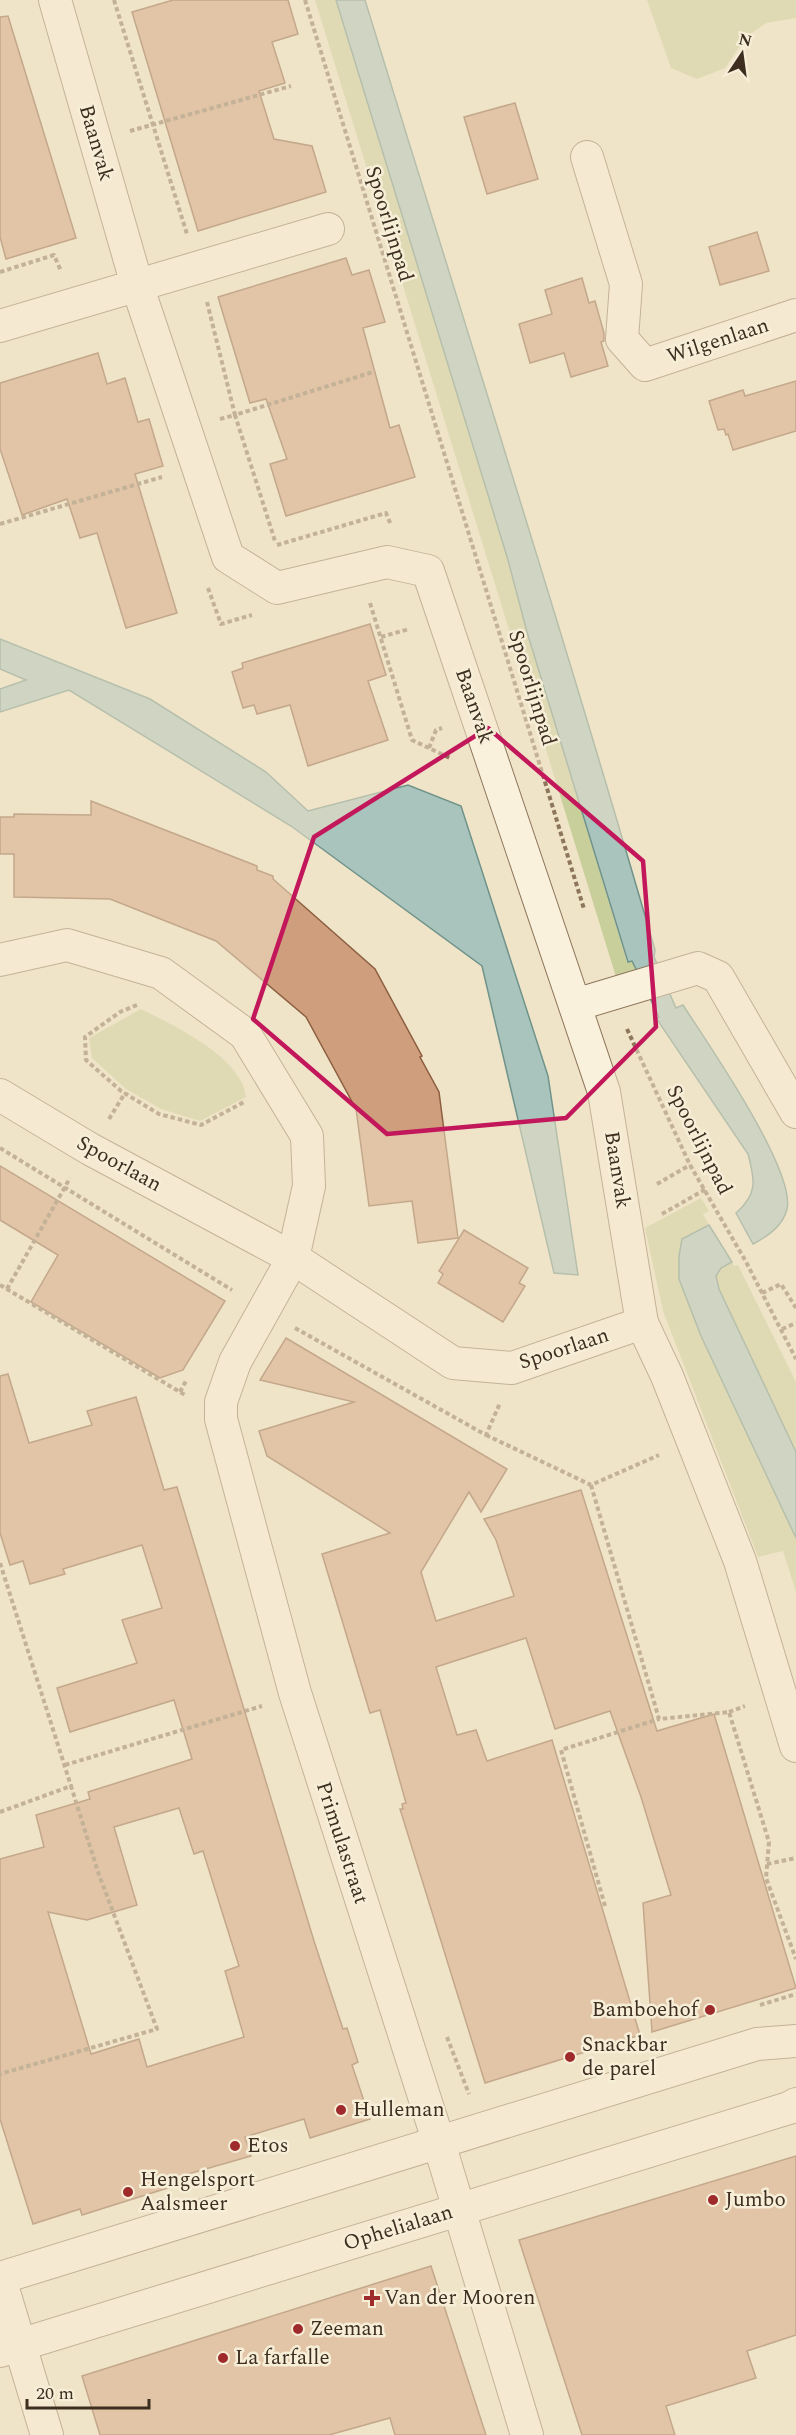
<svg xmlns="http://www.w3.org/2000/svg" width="796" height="2435" font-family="Spectral,serif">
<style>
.green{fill:#c9cf9b}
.water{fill:#a9c4bc;stroke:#6f938a;stroke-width:1.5}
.building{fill:#cf9f7d;stroke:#8d5f41;stroke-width:1.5;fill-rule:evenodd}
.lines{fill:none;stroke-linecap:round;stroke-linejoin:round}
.minor-casing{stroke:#8d765c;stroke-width:34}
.path{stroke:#8d765c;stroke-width:4;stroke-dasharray:4.5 3;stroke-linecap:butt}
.minor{stroke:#faf1dc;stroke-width:32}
.marked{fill:none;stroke:#c2185b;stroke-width:4.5;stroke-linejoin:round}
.poi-dot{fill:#9e2a2b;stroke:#f7eed8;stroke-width:2}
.labels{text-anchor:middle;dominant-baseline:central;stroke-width:5;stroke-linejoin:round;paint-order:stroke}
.street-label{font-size:21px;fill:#3d2e20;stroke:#f7eed8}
.poi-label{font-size:21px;fill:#3d2e20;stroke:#f7eed8;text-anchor:start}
</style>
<rect width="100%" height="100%" fill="#f0e4c8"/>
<g class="green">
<path d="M315,0H336L508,560L527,632L627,962L632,961L637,971L616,977Z"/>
<path d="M647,0H796V18L766,23L746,37L725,68L697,79L671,68Z"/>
<path d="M141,1009C173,1025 243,1058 246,1097L200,1121L161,1109L126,1089L92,1058L89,1038Z"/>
<path d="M701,1198L709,1211L703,1214L709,1225L682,1239L679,1279L701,1336L796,1538V1592L783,1551L758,1557L663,1311L645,1228Z"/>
<path d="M732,1262L734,1266L738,1265L796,1382V1452L719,1289L716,1276L721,1268Z"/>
</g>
<g class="water">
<path d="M336,0H365C462,316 563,632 655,950L654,957L676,1008L683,1005C706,1041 796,1170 787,1209C783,1226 768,1236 753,1244L736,1213C758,1194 755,1180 748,1154L656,1018L659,1017L635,967L632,961L628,962L527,632L508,560Z"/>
<path d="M0,639L150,699L266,772L308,811L408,785L461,806L548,1076L578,1275L554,1273L482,966L291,826L69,690L0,712V689L26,680L0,669Z"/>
<path d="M709,1225L732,1262L721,1268L716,1276L719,1289L796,1452V1538L701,1336L679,1279V1256L682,1239Z"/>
</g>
<g class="building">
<path d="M173,0H288L298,34L272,42L285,83L259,91L274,139L312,146L326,192L198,231L132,12Z"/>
<path d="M8,16L76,238L6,259L0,237V17Z"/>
<path d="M515,103L538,179L487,194L464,117Z"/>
<path d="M757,232L769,271L720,285L709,247Z"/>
<path d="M346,258L352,275L369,270L385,322L363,328L390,428L399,425L415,477L286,516L270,464L287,459L266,399L250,403L218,297Z"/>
<path d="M582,278L589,303L595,301L604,333V341L601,342L608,366L571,377L564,353L530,363L519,324L552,314L545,290Z"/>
<path d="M98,353L107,384L125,378L138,422L149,419L163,466L135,474L177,613L126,628L97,533L80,538L67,499L22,515L0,449V383Z"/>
<path d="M796,381V431L733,450L728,434L726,435L724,429L718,430L709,401L743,390L745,396Z"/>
<path d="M370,624L386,675L368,681L388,740L308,766L290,705L257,714L254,705L243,708L232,672L243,668L242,663Z"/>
<path d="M91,801L257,866V870L273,876V879L375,969L422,1056L420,1057L439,1092L458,1238L418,1243L412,1201L369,1206L356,1109L306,1017L216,941L110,899L14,897V854H0V817H14V814L91,815Z"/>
<path d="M0,1166L225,1301L183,1370L160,1378L31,1302L58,1255L0,1220Z"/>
<path d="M464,1230L528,1268L519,1283L525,1286L503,1322L438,1283L443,1274L439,1271Z"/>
<path d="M286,1338L507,1469L481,1512L469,1492L421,1572L436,1621L514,1596L496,1540L484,1519L581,1490L657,1731L714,1714L796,1988L652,2032L643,1903L671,1895L641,1797L610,1711L555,1729L526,1638L436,1667L457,1735L476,1730L487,1761L552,1740L640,2035L485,2083L400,1809H403L402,1804L406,1803L380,1710L370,1713L322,1554L390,1533L267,1456L259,1431L354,1402L260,1380Z"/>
<path d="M8,1374L29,1443L92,1425L87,1411L136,1397L164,1490L177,1487L314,1941L343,2029L347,2028L358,2062L352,2065L370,2119L310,2138L304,2119L245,2137L251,2156L188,2174L190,2181L82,2215L80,2209L33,2224L0,2119V1859L44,1847L36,1815L90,1799L88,1792L192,1759L174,1700L70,1732L57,1688L137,1663L122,1620L162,1608L142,1545L63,1569L65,1574L30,1584L23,1561L10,1565L0,1533V1376ZM179,1808L194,1854L203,1851L239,1966L225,1971L244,2037L147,2067L139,2039L91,2054L48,1912L87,1920L137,1905L114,1827Z"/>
<path d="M796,2156V2335L747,2351L756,2378L666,2406L675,2435H582L519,2240Z"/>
<path d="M431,2266L486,2435H395L390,2418L329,2435H100L82,2376Z"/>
</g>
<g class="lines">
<g class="minor-casing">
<g id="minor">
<path d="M55,0L137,285L228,557L277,588L387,562L428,571L604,1092L642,1323L667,1376L740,1561L796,1746"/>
<path d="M587,157L626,284L622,339L645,365L796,315"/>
<path d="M0,326L328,229"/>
<path d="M0,960L67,945L161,973L245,1034L307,1136L309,1186L293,1258L235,1362L221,1402V1419L295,1693L439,2143L527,2435"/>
<path d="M575,1005L698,968L718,977L796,1112"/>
<path d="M0,1095L90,1149L293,1258L453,1363L512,1368L642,1323"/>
<path d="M0,2278L757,2044L796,2041"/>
<path d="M0,2279L47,2435"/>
<path d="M0,2351L789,2108L796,2104"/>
</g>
</g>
<g class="path">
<path d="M114,0L187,234"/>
<path d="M305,0L584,909"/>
<path d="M130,131L291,86"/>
<path d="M0,272L54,255L61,271"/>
<path d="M207,302L235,415L373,372"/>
<path d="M220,419L235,415L275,541"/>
<path d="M0,524L162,477"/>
<path d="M277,545L386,513L391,525"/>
<path d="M208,588L221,624L252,615"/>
<path d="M370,603L412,740L452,759"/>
<path d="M381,637L409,629"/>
<path d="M429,748L436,730L442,728"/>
<path d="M137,1005L120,1012L85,1037L86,1060L121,1091L159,1114L201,1125L244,1102"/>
<path d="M627,1029L690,1165L745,1260L796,1359"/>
<path d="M109,1119L125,1093"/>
<path d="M0,1148L232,1290"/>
<path d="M657,1184L690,1165"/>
<path d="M662,1214L706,1189"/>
<path d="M0,1285L185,1395"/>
<path d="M7,1289L70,1178"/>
<path d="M762,1293L781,1284L796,1308"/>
<path d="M295,1328L486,1435L500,1403"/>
<path d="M782,1329L796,1323"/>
<path d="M180,1392L187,1379"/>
<path d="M486,1435L591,1485L659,1455"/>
<path d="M591,1485L659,1719L729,1712L769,1842L766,1878L796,1959"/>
<path d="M0,1563L71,1786"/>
<path d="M729,1712L745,1706"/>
<path d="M65,1765L262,1706"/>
<path d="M0,1812L71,1786L98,1872L157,2029L0,2074"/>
<path d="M767,1864L796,1858"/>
<path d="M605,1906L561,1750L659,1719"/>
<path d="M760,2005L796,1994"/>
<path d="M447,2037L469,2094"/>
</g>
<use href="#minor" class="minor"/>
</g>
<path d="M0 0H796V2435H0ZM488,728L643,861L656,1027L566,1118L387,1134L253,1019L314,837Z" fill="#f0e4c8" fill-opacity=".55" fill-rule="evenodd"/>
<path class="marked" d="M488,728L643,861L656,1027L566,1118L387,1134L253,1019L314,837Z"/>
<g class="poi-dot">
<circle cx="710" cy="2010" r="6"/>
<circle cx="570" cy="2057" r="6"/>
<circle cx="341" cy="2110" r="6"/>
<circle cx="235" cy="2146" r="6"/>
<circle cx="128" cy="2192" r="6"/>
<circle cx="713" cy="2200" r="6"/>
<path d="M369 2289h6v6h6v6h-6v6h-6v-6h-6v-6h6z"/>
<circle cx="298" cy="2329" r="6"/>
<circle cx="223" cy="2358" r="6"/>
</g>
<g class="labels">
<g class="street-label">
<text transform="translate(96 143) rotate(74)">Baanvak</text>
<text transform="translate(389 224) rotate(73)">Spoorlijnpad</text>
<text transform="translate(718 341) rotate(-18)">Wilgenlaan</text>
<text transform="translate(532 688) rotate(73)">Spoorlijnpad</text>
<text transform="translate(474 706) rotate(71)">Baanvak</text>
<text transform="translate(699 1140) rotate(63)">Spoorlijnpad</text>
<text transform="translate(119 1164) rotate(29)">Spoorlaan</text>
<text transform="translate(617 1170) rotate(81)">Baanvak</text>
<text transform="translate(564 1349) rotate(-18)">Spoorlaan</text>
<text transform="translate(342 1843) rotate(72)">Primulastraat</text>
<text transform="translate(398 2228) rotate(-17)">Ophelialaan</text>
</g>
<g class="poi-label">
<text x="698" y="2010" text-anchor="end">Bamboehof</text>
<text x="582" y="2045">Snackbar<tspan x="582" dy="24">de parel</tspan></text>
<text x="353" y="2110">Hulleman</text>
<text x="247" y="2146">Etos</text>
<text x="140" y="2180">Hengelsport<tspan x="140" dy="24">Aalsmeer</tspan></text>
<text x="725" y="2200">Jumbo</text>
<text x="384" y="2298">Van der Mooren</text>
<text x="310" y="2329">Zeeman</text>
<text x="235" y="2358">La farfalle</text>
</g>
</g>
<g transform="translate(742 54) rotate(13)" stroke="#f7eed8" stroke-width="4.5" paint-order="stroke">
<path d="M0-4.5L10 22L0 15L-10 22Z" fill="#3d2e20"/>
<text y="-9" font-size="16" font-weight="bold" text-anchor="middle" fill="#3d2e20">N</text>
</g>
<path d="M27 2399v9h122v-9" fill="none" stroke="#3d2e20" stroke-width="3"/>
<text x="36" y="2399" font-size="18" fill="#3d2e20" stroke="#f7eed8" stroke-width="4.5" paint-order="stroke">20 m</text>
</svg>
